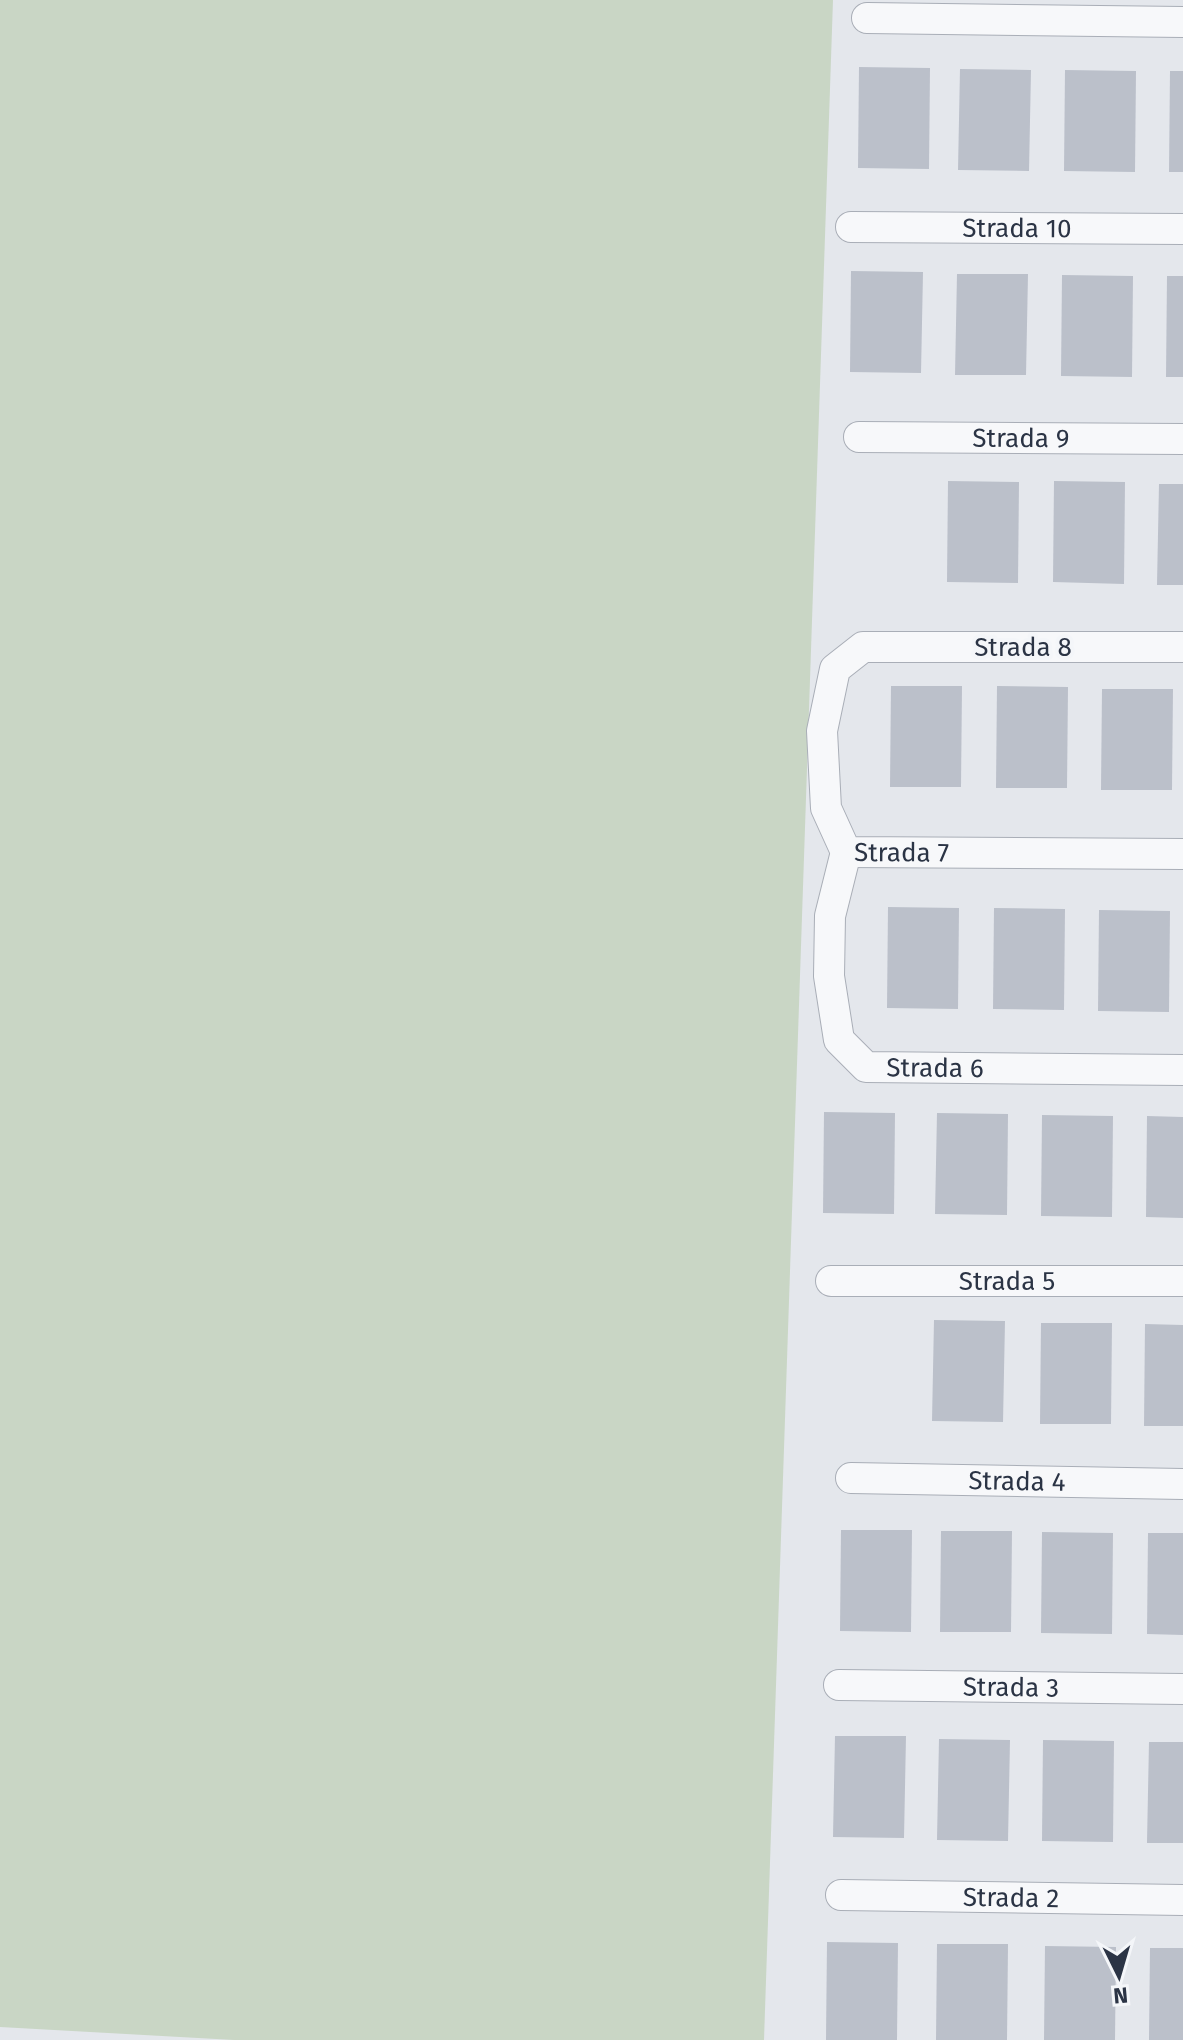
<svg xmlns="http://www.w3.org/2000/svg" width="1183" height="2040" font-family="'Fira Sans',sans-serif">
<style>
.green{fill:#c9d6c5}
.building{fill:#bbc0ca}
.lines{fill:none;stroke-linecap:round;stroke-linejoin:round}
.minor-casing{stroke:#a9aeb7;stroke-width:32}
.minor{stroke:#f7f8fa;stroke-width:30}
.labels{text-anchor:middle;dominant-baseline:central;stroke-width:8;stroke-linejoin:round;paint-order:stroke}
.street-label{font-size:26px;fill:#2b3445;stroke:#f4f6f9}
</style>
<rect width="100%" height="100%" fill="#e4e7ec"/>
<path class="green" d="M0,0H833L764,2040H234L0,2027Z"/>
<g class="building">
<path d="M859,67L930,68L929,169L858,168Z"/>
<path d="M960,69L1031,70L1029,171L958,170Z"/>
<path d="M1065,70L1136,71L1135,172L1064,171Z"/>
<path d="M1170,71H1183V172H1169Z"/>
<path d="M851,271L923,272L921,373L850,372Z"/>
<path d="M957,274H1028L1026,375H955Z"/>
<path d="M1062,275L1133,276L1132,377L1061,376Z"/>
<path d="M1167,276H1183V377H1166Z"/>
<path d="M948,481L1019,482L1018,583L947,582Z"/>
<path d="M1054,481L1125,482L1124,584L1053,582Z"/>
<path d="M1159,484H1183V585H1157Z"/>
<path d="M891,686H962L961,787H890Z"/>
<path d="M997,686L1068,687L1067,788H996Z"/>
<path d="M1102,689H1173L1172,790H1101Z"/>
<path d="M888,907L959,908L958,1009L887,1008Z"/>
<path d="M994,908L1065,909L1064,1010L993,1009Z"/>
<path d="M1099,910L1170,911L1169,1012L1098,1011Z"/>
<path d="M824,1112L895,1113L894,1214L823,1213Z"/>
<path d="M937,1113L1008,1114L1007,1215L935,1214Z"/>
<path d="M1042,1115L1113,1116L1112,1217L1041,1216Z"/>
<path d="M1147,1116L1183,1117V1218L1146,1217Z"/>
<path d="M934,1320L1005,1321L1003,1422L932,1421Z"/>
<path d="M1041,1323H1112L1111,1424H1040Z"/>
<path d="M1145,1324L1183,1325V1426H1144Z"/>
<path d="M841,1530H912L911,1632L840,1631Z"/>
<path d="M941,1531H1012L1011,1632H940Z"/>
<path d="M1042,1532L1113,1533L1112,1634L1041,1633Z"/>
<path d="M1148,1533H1183V1635L1147,1634Z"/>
<path d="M835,1736H906L904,1838L833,1837Z"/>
<path d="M939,1739L1010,1740L1008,1841L937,1840Z"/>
<path d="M1043,1740L1114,1741L1113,1842L1042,1841Z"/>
<path d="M1149,1742H1183V1843H1147Z"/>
<path d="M827,1942L898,1943L897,2040H826Z"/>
<path d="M937,1944H1008L1007,2040H936Z"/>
<path d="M1045,1946L1116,1947L1115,2040H1044Z"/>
<path d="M1150,1948H1183V2040H1149Z"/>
</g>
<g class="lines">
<g class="minor-casing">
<g id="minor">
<path d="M867,18L1183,22"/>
<path id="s1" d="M851,227L1183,229"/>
<path id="s2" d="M859,437L1183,439"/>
<path id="s3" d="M1183,647H863L835,669L822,731L826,808L846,852L1183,854"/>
<path id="s4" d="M846,852L830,916L829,976L839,1040L866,1067L1183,1070"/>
<path id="s5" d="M831,1281H1183"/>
<path id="s6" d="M851,1478L1183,1484"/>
<path id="s7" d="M839,1685L1183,1689"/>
<path id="s8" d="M841,1895L1183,1900"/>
</g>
</g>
<use href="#minor" class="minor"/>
</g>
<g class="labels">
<g class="street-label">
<text stroke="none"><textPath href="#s1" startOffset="166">Strada 10</textPath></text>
<text stroke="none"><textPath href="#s2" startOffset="162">Strada 9</textPath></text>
<text x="1023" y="647">Strada 8</text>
<text stroke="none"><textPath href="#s3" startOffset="600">Strada 7</textPath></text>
<text stroke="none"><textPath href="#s4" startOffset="298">Strada 6</textPath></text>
<text stroke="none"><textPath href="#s5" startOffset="176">Strada 5</textPath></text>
<text stroke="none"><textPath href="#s6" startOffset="166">Strada 4</textPath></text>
<text stroke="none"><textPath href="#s7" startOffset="172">Strada 3</textPath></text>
<text stroke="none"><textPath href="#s8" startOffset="170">Strada 2</textPath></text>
</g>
</g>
<g transform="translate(1119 1976) rotate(175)" stroke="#f4f6f9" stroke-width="6" paint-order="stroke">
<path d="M0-6L14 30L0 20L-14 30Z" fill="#2b3445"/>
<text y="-12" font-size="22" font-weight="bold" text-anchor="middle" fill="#2b3445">N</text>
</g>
</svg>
